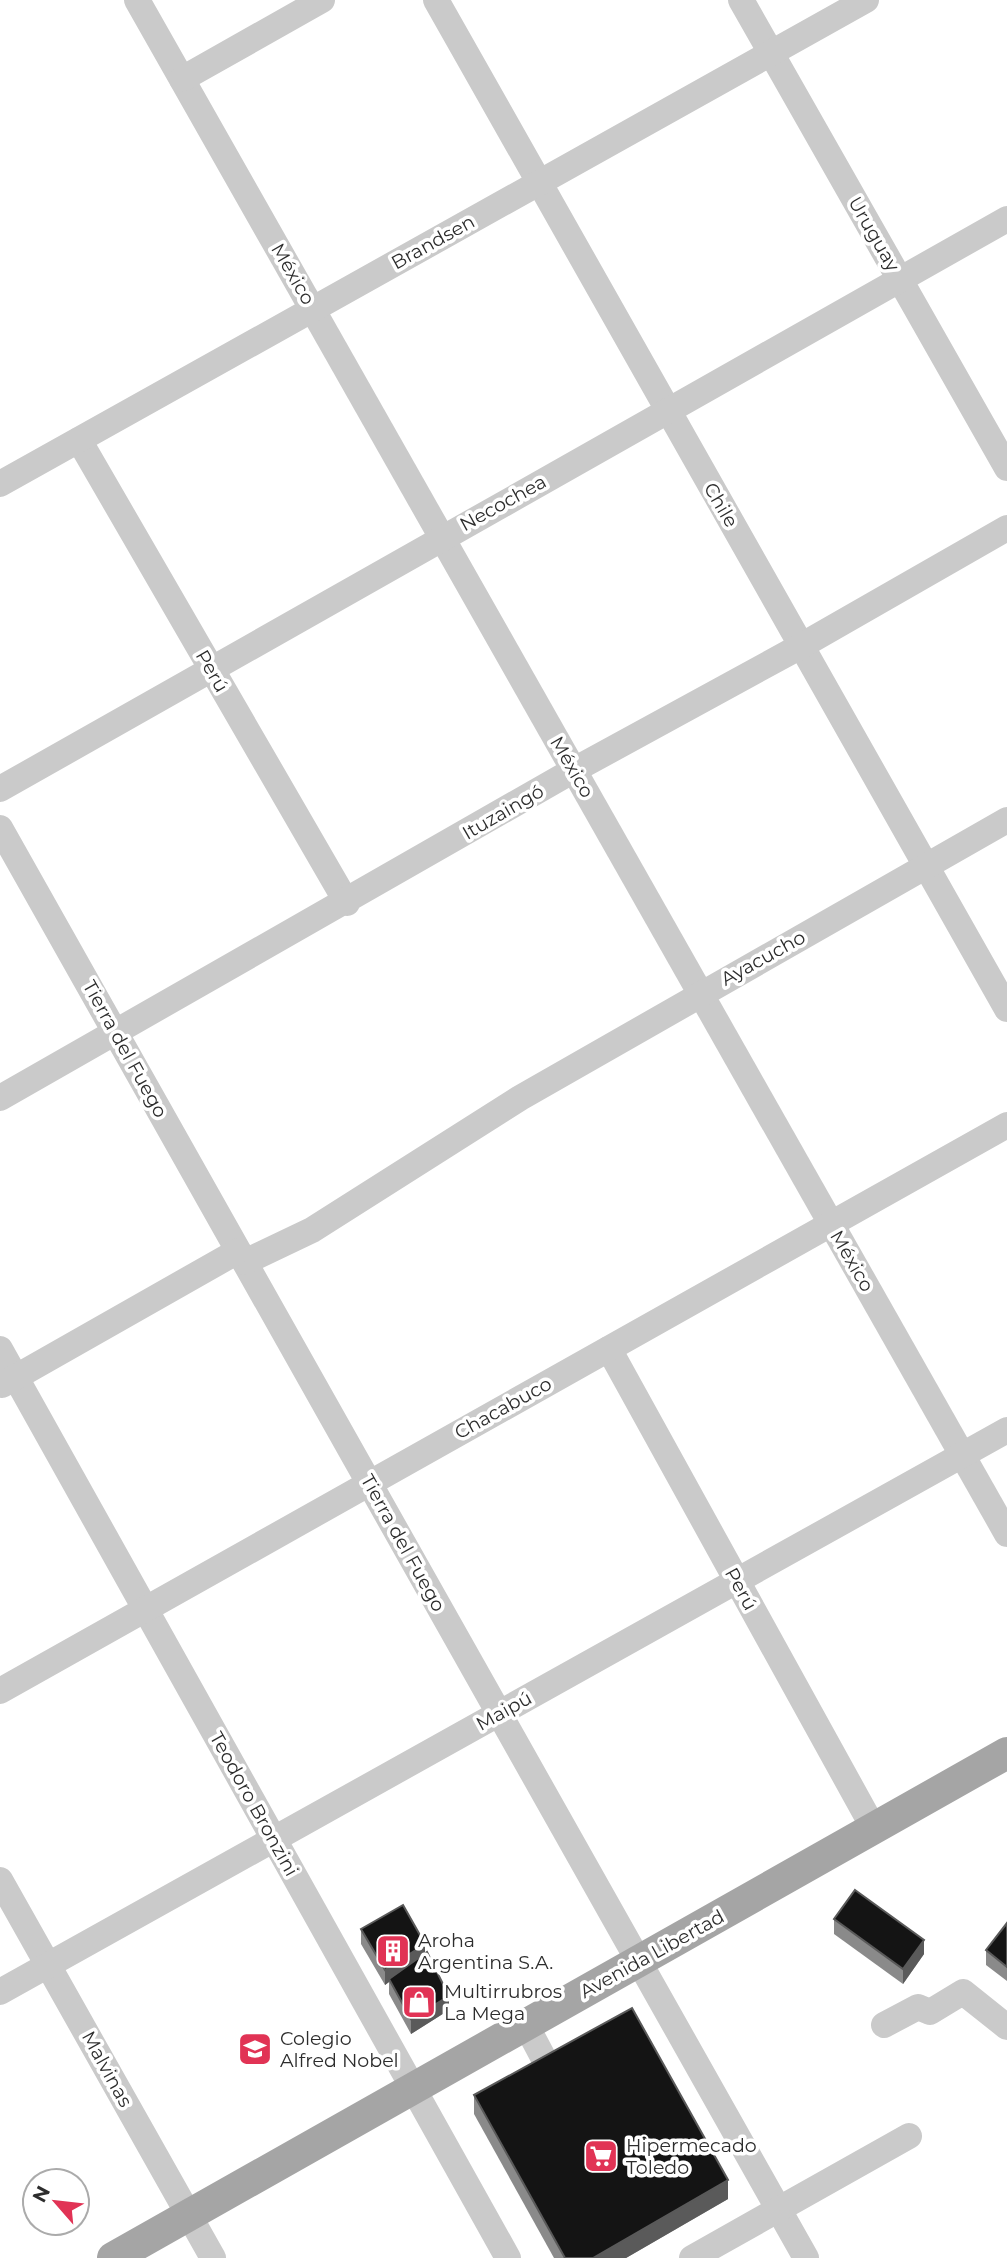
<svg xmlns="http://www.w3.org/2000/svg" width="1007" height="2258" font-family="Montserrat,sans-serif">
<style>
.lines{fill:none;stroke-linecap:round;stroke-linejoin:round}
.minor{stroke:#cacaca;stroke-width:26}
.major{stroke:#a5a5a5;stroke-width:32}
.wall{fill:#8a8a8a}
.shaded-wall{fill:#5a5a5a}
.building{fill:#141414;stroke:#5a5a5a;stroke-width:2}
.labels{text-anchor:middle;dominant-baseline:central;stroke-width:7;stroke-linejoin:round;paint-order:stroke}
.street-label{font-size:19px;fill:#2d2d2d;stroke:#fff}
.poi-label{font-size:19px;fill:#2d2d2d;stroke:#fff;text-anchor:start}
</style>
<rect width="100%" height="100%" fill="#fff"/>
<g class="lines">
<g class="minor">
<path d="M137,0L1007,1534"/>
<path d="M436,0L1007,1009"/>
<path d="M741,0L1007,468"/>
<path d="M182,79L322,0"/>
<path d="M79,440L347,903"/>
<path d="M0,484L866,0"/>
<path d="M0,789L1007,219"/>
<path d="M0,828L806,2258"/>
<path d="M0,1098L574,770L801,646L1007,528"/>
<path d="M245,1262L312,1230L520,1098L1007,820"/>
<path d="M0,1349L508,2258"/>
<path d="M609,1349L874,1829"/>
<path d="M2,1385L238,1251"/>
<path d="M0,1691L1007,1125"/>
<path d="M0,1880L213,2258"/>
<path d="M0,1992L1007,1430"/>
<path d="M526,2025L560,2089"/>
<path d="M884,2025L918,2007L930,2012L963,1992L1007,2027"/>
<path d="M692,2258L909,2136"/>
</g>
<path class="major" d="M113,2258L1007,1753"/>
</g>
<g class="wall">
<path d="M834,1919L924,1954L903,1984L834,1934Z"/>
<path d="M1007,1923V1981L986,1965V1950Z"/>
<path d="M361,1929L425,1954L449,2010L411,2034L389,1994V1982L385,1985L361,1944Z"/>
<path d="M474,2095L728,2199L626,2258H554L474,2114Z"/>
</g>
<g class="shaded-wall">
<path d="M924,1940V1954L903,1984V1969Z"/>
<path d="M425,1944V1959L389,1979V1982L385,1985V1970Z"/>
<path d="M449,1996V2010L411,2034V2019Z"/>
<path d="M728,2180V2199L626,2258H593Z"/>
</g>
<g class="building">
<path d="M855,1890L924,1940L903,1969L834,1919Z"/>
<path d="M403,1905L425,1944L385,1970L361,1929Z"/>
<path d="M1007,1923V1967L986,1950Z"/>
<path d="M427,1952L449,1996L411,2019L389,1979Z"/>
<path d="M632,2008L728,2180L593,2258H565L474,2095Z"/>
</g>
<defs>
<g id="building-square" transform="scale(1.75)"><rect x="-9" y="-9" width="18" height="18" rx="4" fill="#e13355" stroke="#fff"/><path d="M-4-6H4V6H1V3H-1V6H-4ZM-2.5-4.3h1.7v1.8h-1.7ZM.8-4.3h1.7v1.8H.8ZM-2.5-1h1.7V.8h-1.7ZM.8-1h1.7V.8H.8Z" fill="#fff"/></g>
<g id="shop-square" transform="scale(1.75)"><rect x="-9" y="-9" width="18" height="18" rx="4" fill="#e13355" stroke="#fff"/><path d="M-5-2.5h2.3a2.7 3.5 0 0 1 5.4 0H5L5.5 6h-11ZM-1.5-2.5h3a1.5 2.3 0 0 0-3 0Z" fill="#fff"/></g>
<g id="school-square" transform="scale(1.75)"><rect x="-9" y="-9" width="18" height="18" rx="4" fill="#e13355" stroke="#fff"/><path d="M0-5L7-2L0 1L-7-2ZM-4 1L0 2.5L4 1V4Q0 6-4 4Z" fill="#fff"/></g>
<g id="supermarket-square" transform="scale(1.75)"><rect x="-9" y="-9" width="18" height="18" rx="4" fill="#e13355" stroke="#fff"/><path d="M-6-5.5h2.5l.6 2H6L4.5 2H-2.5L-4.4-4H-6ZM-1.5 3.2a1.3 1.3 0 1 0 .1 0ZM3 3.2a1.3 1.3 0 1 0 .1 0Z" fill="#fff"/></g>
</defs>
<g fill-rule="evenodd">
<use href="#building-square" x="393" y="1951"/>
<use href="#shop-square" x="419" y="2002"/>
<use href="#school-square" x="255" y="2049"/>
<use href="#supermarket-square" x="601" y="2156"/>
</g>
<g class="labels">
<g class="street-label">
<text transform="translate(874 234) rotate(60)">Uruguay</text>
<text transform="translate(433 242) rotate(-29)">Brandsen</text>
<text transform="translate(293 274) rotate(60)">México</text>
<text transform="translate(503 503) rotate(-29)">Necochea</text>
<text transform="translate(721 505) rotate(60)">Chile</text>
<text transform="translate(212 671) rotate(60)">Perú</text>
<text transform="translate(572 767) rotate(60)">México</text>
<text transform="translate(503 812) rotate(-30)">Ituzaingó</text>
<text transform="translate(763 958) rotate(-29)">Ayacucho</text>
<text transform="translate(125 1049) rotate(61)">Tierra del Fuego</text>
<text transform="translate(852 1261) rotate(60)">México</text>
<text transform="translate(503 1408) rotate(-29)">Chacabuco</text>
<text transform="translate(403 1543) rotate(61)">Tierra del Fuego</text>
<text transform="translate(741 1589) rotate(61)">Perú</text>
<text transform="translate(504 1711) rotate(-29)">Maipú</text>
<text transform="translate(254 1804) rotate(61)">Teodoro Bronzini</text>
<text transform="translate(652 1954) rotate(-29)">Avenida Libertad</text>
<text transform="translate(107 2069) rotate(61)">Malvinas</text>
</g>
<g class="poi-label">
<text x="418" y="1940">Aroha<tspan x="418" dy="22">Argentina S.A.</tspan></text>
<text x="444" y="1991">Multirrubros<tspan x="444" dy="22">La Mega</tspan></text>
<text x="280" y="2038">Colegio<tspan x="280" dy="22">Alfred Nobel</tspan></text>
<text x="626" y="2145">Hipermecado<tspan x="626" dy="22">Toledo</tspan></text>
</g>
</g>
<g transform="translate(56 2202) rotate(298)"><circle r="33" fill="#ffffff" stroke="#ababab" stroke-width="2"/>
<path d="M0-5L12 26L0 18L-12 26Z" fill="#e13355"/>
<text y="-10" font-size="19" font-weight="bold" text-anchor="middle" fill="#2d2d2d">N</text>
</g>
</svg>
